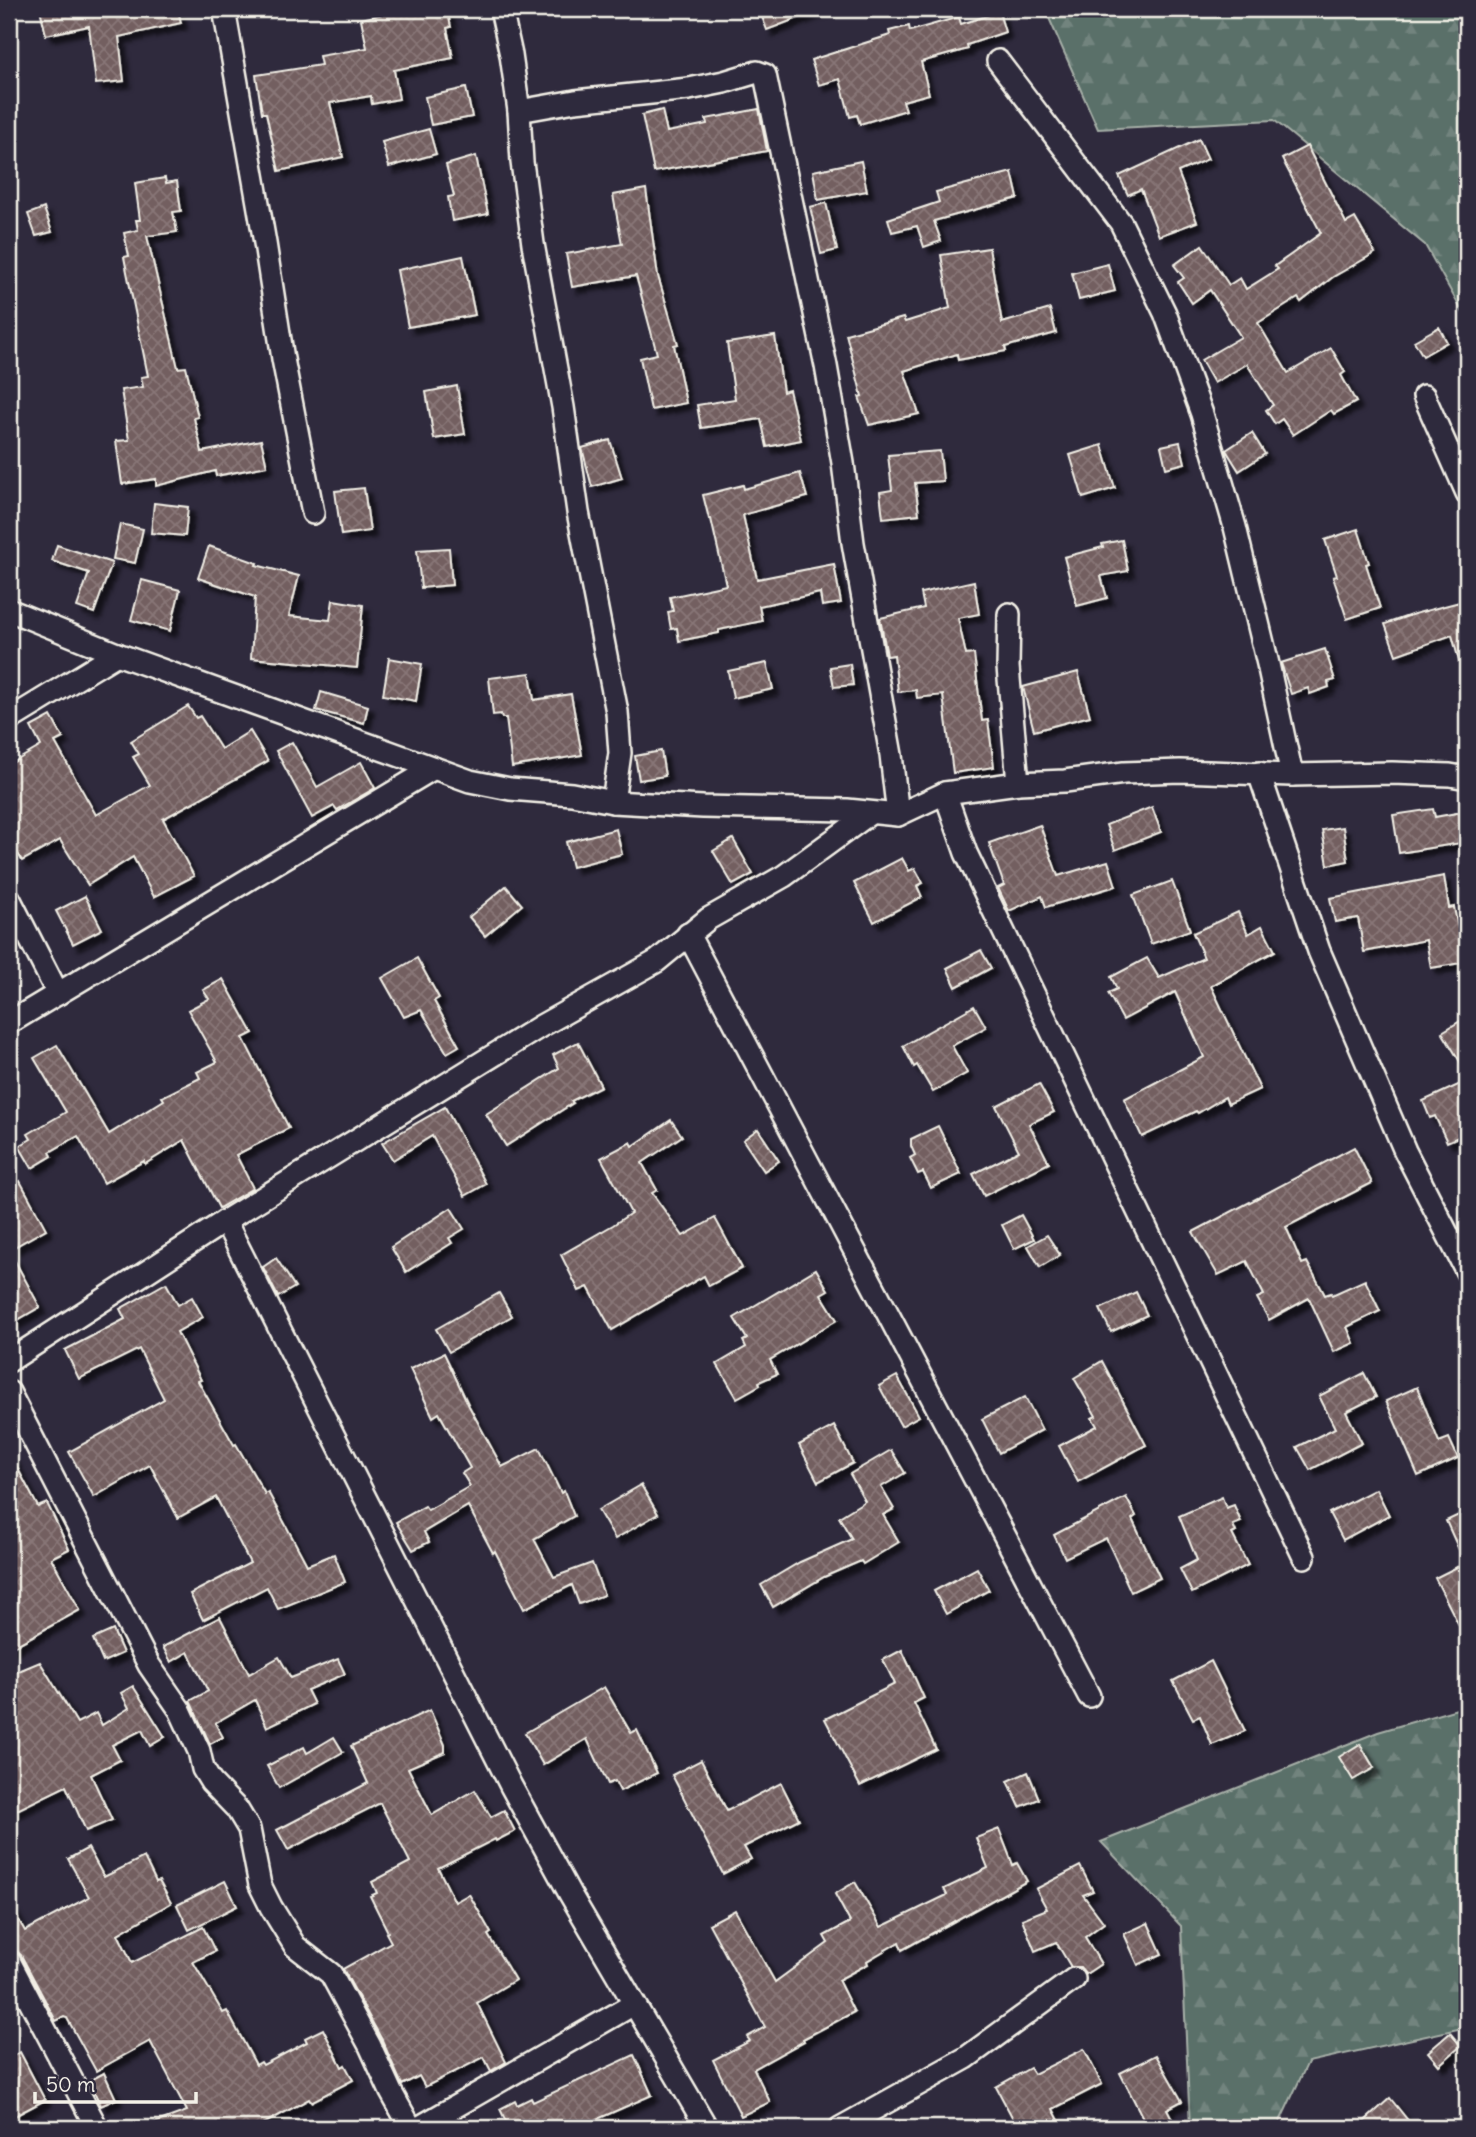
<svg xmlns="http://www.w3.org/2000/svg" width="1476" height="2137" font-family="Delius,sans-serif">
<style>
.forest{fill:url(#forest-firs);stroke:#a7b0a8;stroke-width:2}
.building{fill:url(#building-cross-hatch);stroke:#f4f1e8;stroke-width:2;filter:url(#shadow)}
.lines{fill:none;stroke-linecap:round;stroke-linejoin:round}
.street-casing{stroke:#f4f1e8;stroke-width:26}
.street{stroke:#2f2a3d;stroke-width:21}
</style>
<defs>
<pattern id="forest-firs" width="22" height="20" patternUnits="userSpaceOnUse" patternTransform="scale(1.75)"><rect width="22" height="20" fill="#5a6f69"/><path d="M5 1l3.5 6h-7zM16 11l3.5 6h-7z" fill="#72847e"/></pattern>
<pattern id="building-cross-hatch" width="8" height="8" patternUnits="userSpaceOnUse" patternTransform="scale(1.75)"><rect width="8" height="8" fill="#735f60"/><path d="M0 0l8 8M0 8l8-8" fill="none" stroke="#887677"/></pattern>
<filter id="shadow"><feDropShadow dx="6" dy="6" stdDeviation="2" flood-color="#0009"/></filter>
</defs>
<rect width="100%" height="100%" fill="#2f2a3d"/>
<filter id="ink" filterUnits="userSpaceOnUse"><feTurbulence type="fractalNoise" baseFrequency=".0143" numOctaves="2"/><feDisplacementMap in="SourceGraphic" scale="14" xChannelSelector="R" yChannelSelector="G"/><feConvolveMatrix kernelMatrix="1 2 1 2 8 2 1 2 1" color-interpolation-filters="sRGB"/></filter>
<g filter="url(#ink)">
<g class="forest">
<path d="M1045,9H1467V320L1425,245L1274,120L1098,129Z"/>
<path d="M1467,1706V2027L1308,2062L1277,2128H1190L1181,1926L1101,1842L1378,1732Z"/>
</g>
<g class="building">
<path d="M40,9H178L181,23L119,37L124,81L96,84L89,26L46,35Z"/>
<path d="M407,9H447L451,27L447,28L453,58L394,70L399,99L372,104L371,96L330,103L343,157L279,171L266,113H262L256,75L321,65L319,56L367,48L361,19Z"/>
<path d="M759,9H819V10L767,30Z"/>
<path d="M999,12L1005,32L967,45L968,49L921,62L929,94L903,101L906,110L860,124L857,115L850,117L840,79L819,85L811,60L890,35L889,31L909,26L910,31L959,17L961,24Z"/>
<path d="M466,88L472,117L431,125L425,97Z"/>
<path d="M759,109L767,151L654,172L642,115L662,110L667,132L707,124L706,119Z"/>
<path d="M429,129L436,154L389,167L382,142Z"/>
<path d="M1199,139L1208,159L1178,172L1197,222L1159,236L1141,189L1128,195L1119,176Z"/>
<path d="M1307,146L1346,223L1355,218L1375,253L1333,277L1301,302L1298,298L1258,323L1288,373L1331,348L1345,372L1341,375L1356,402L1334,414L1331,410L1293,435L1282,419L1275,424L1266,410L1273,405L1247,364L1214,383L1201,360L1241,337L1210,290L1192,303L1178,282L1184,278L1174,265L1202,245L1229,285L1240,278L1246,289L1278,269L1275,266L1321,233L1282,159Z"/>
<path d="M476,156L488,214L452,221L448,197L454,196L446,165Z"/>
<path d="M861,161L867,191L818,200L813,171Z"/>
<path d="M1012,172L1018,198L934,221L941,241L924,247L917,226L892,232L888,219L939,202L936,192Z"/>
<path d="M165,178L166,183L177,181L181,211L173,212L177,232L147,236L178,368L186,367L198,417L194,418L202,452L261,440L267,466L216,476L215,471L156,486V479L122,484L116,441L129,440L121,390L143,387L141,377L148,376L124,257L129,256L124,233L138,230L136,220H140L135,183Z"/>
<path d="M646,189L658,276L678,344L674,345L686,403L651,410L640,358L657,354L636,276L572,287L566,254L622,244L613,195Z"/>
<path d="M826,203L837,250L821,254L810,207Z"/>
<path d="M44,208L52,232L36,236L28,214Z"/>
<path d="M989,248L1002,323L1050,309L1056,333L1005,347L1006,351L958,360L957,354L904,371L919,414L869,425L859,397L862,396L846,334L903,318L905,322L950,308L941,255Z"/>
<path d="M463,256L475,315L408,327L397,270Z"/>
<path d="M1108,264L1115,291L1079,300L1072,273Z"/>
<path d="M1439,327L1447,342L1423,356L1414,341Z"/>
<path d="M775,336L783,392L789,390L801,440L767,447L761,419L701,428L697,405L735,399L727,343Z"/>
<path d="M457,386L465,434L434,439L426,392Z"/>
<path d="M1252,433L1265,454L1239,471L1226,450Z"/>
<path d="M610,440L622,478L592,487L582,448Z"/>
<path d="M1180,442L1185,463L1166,468L1161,446Z"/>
<path d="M1102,445L1115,488L1083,498L1070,455Z"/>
<path d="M940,451L943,481L915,483L919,514L883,518L880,492L892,490L888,455Z"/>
<path d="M800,473L807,497L743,515L757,579L834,564L841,603L822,606L820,593L759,606L762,621L719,630V633L679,641L677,628L671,629L668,612L673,611L670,597L726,585L711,519H709L703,495L743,485L744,489Z"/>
<path d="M364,488L370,531L341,535L335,491Z"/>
<path d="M154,503L188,507L185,536L151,533Z"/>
<path d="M120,524L143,529L135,563L113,559Z"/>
<path d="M1358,529L1369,563L1366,564L1380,608L1347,619L1333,577L1337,576L1325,540Z"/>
<path d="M1122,540L1128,571L1101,576L1107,598L1077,606L1064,557L1103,547L1102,544Z"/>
<path d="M57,545L112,563L94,613L77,607L89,573L52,561Z"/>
<path d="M209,546L257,563L256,565L299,576L289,616L330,620L333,600L363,605L357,668L251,658L255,597L198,578Z"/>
<path d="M449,548L452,585L421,588L417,550Z"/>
<path d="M142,580L180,590L170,631L131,620Z"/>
<path d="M974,581L979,614L958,618L966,655L974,654L982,721L988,720L994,767L953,773L943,695L917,698L916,690L898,692L894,655L887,656L880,618L924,608L921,593Z"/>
<path d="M1467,600V671L1462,672L1452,635L1396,655L1385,624L1414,614Z"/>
<path d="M1325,649L1335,680L1328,682L1329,687L1310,694L1308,688L1291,694L1281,663Z"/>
<path d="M389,658L422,664L416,701L383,695Z"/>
<path d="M767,663L773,689L733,698L728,671Z"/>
<path d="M850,664L853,685L834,687L830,667Z"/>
<path d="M1078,672L1090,716L1034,731L1023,687Z"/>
<path d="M530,673L534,700L571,694L582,755L512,767L506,718H502L501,714L493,715L489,678Z"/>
<path d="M321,692L368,706L364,723L316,710Z"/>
<path d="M188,706L196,718L200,716L221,749L250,731L268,761L163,819L194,876L154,897L133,857L88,885L60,840L22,861L9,837V765L41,746L31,727L51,716L63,738L55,742L96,815L150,785L133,757L139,754L131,741Z"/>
<path d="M292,742L317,787L361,762L375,788L337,810L334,806L312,818L276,751Z"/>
<path d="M661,751L665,776L639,780L635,756Z"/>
<path d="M1152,807L1161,832L1115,850L1106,825Z"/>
<path d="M1433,809L1435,817L1467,811V842L1399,853L1393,815Z"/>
<path d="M1040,825L1058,876L1108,861L1116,886L1046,907L1042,896L1009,911L998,888L1004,885L989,843Z"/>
<path d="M1343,827L1348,861L1328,865L1322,830Z"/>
<path d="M616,829L622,854L572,867L566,842Z"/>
<path d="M733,839L753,874L733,885L713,851Z"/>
<path d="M902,858L909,871L915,868L923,883L917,886L922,897L874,922L854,883Z"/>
<path d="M1444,876L1449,908L1454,907L1460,940H1464L1467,962L1431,968L1426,940L1364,952L1358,918L1335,922L1330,898Z"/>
<path d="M1172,881L1190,930L1151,944L1133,895Z"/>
<path d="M506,886L522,905L485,936L469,917Z"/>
<path d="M85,896L102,929L73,944L56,911Z"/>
<path d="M1238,912L1248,934L1262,926L1275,951L1211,986L1260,1089L1228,1104L1225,1097L1198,1113L1196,1111L1142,1137L1124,1099L1204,1057L1175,992L1123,1020L1108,993L1117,989L1111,977L1147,958L1159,978L1204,958L1193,933Z"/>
<path d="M981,950L991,968L956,987L947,968Z"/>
<path d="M417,958L439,998L434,1001L459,1046L447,1053L421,1010L404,1017L382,978Z"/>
<path d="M223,979L253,1033L243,1038L289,1128L236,1155L253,1188L219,1208L184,1140L145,1164L144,1161L104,1183L78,1136L50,1152L52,1156L32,1168L19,1146L31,1139L28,1134L66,1112L34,1058L57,1045L109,1134L164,1100L162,1097L200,1078L197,1072L217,1062L188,1010L209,999L203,990Z"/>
<path d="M974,1006L986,1027L952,1046L967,1073L933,1092L917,1065L914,1067L903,1046Z"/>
<path d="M1467,1017V1073L1442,1032Z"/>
<path d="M578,1042L601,1086L571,1101L573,1103L506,1146L486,1114L559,1068L553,1055Z"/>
<path d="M1467,1081V1133L1447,1142L1435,1116L1430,1118L1423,1101Z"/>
<path d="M1039,1084L1054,1112L1029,1124L1049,1163L984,1196L973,1174L1019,1151L996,1106Z"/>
<path d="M445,1107L486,1184L465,1196L432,1136L393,1160L382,1143Z"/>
<path d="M671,1120L682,1136L642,1163L657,1190L652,1193L683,1236L715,1218L742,1268L709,1286L704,1276L612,1330L588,1287L579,1291L561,1255L613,1225L631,1213L601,1158L631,1142L633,1146Z"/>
<path d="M938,1126L961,1174L931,1188L923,1172L918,1174L910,1158L915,1155L911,1146V1139Z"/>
<path d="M758,1129L779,1161L764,1171L743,1140Z"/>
<path d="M1354,1147L1372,1183L1286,1227L1302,1264L1307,1262L1325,1295L1331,1293L1332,1295L1365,1280L1380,1311L1347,1327L1354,1343L1334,1352L1309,1298L1269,1320L1257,1298L1264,1295L1247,1261L1218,1275L1193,1232Z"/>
<path d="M20,1181L46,1229L9,1250V1188Z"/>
<path d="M451,1208L464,1229L449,1238L452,1243L406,1272L391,1247Z"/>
<path d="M1021,1215L1034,1239L1014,1249L1002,1225Z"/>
<path d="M1047,1235L1060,1255L1040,1267L1028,1246Z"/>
<path d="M9,1250L40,1307L9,1325Z"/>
<path d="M276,1258L295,1287L278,1297L263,1267Z"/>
<path d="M816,1269L828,1290L821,1294L837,1320L770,1360L777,1374L759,1382L760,1385L737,1398L717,1364L746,1347L743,1341L747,1339L734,1318Z"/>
<path d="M166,1283L178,1305L192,1297L203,1317L177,1332L201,1380L198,1381L234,1445L236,1444L265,1494L268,1492L307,1565L334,1554L345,1582L278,1609L267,1587L203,1620L190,1594L250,1563L216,1497L178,1518L150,1465L94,1497L69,1452L164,1399L139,1349L79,1379L65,1350L125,1319L120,1309Z"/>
<path d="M1136,1292L1147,1315L1111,1332L1100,1309Z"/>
<path d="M499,1293L512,1316L449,1352L436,1329Z"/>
<path d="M444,1353L469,1406L502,1467L539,1448L561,1493L564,1491L574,1516L534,1539L554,1577L592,1563L604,1595L579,1604L572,1585L524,1609L495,1551L493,1553L468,1506L424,1532L429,1542L413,1550L396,1522L425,1506L428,1510L470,1486L462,1473L470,1468L439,1413L433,1417L410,1369Z"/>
<path d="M1102,1361L1146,1445L1078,1482L1059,1446L1097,1426L1092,1418L1096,1416L1074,1378Z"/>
<path d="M1364,1373L1376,1397L1346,1412L1362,1443L1310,1470L1297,1447L1335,1428L1319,1396Z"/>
<path d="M897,1376L919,1416L901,1426L879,1386Z"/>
<path d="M1417,1387L1439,1442L1449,1438L1458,1458L1418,1476L1386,1401Z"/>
<path d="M1025,1397L1042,1430L999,1453L982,1419Z"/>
<path d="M834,1426L853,1463L818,1482L799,1445Z"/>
<path d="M891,1450L905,1473L881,1487L894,1509L883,1515L899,1542L863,1564L861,1561L824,1577L773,1607L761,1585L800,1562L852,1539L839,1517L865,1501L850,1474Z"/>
<path d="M9,1452L38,1507L47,1503L69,1549L51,1558L80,1610L9,1649Z"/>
<path d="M641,1485L658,1514L615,1539L598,1510Z"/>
<path d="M1376,1489L1389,1515L1343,1540L1329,1513Z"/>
<path d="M1126,1497L1136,1516L1132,1519L1160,1578L1131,1592L1106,1538L1065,1558L1054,1535Z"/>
<path d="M1222,1497L1226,1508L1234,1505L1241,1522L1233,1525L1236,1532L1232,1534L1248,1565L1192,1593L1180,1569L1197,1560L1179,1516Z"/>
<path d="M1467,1511V1641L1435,1578L1465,1563L1446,1521Z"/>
<path d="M977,1568L989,1590L946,1614L934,1591Z"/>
<path d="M220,1617L249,1674L279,1657L291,1678L338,1659L345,1674L307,1690L314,1704L267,1727L255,1700L215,1723L223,1737L210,1744L190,1701L208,1691L188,1652L171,1662L163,1647Z"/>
<path d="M113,1630L123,1653L103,1662L93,1639Z"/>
<path d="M902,1650L924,1698L914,1703L936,1749L860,1786L825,1719L895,1684L883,1660Z"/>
<path d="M1211,1661L1245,1731L1212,1745L1200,1716L1193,1719L1173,1681Z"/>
<path d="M40,1662L77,1723L96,1713L102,1725L129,1708L121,1693L133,1686L165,1737L150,1746L142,1730L112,1745L120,1760L91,1775L112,1820L86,1831L66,1786L9,1814V1675Z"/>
<path d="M604,1687L631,1733L637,1730L657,1773L620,1791L615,1781L608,1784L587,1739L543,1765L525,1733Z"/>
<path d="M430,1710L445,1745V1752L408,1768L432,1815L475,1790L491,1817L504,1810L515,1831L496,1841L495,1839L438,1868L455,1902L469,1894L491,1933L488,1935L515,1980L477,2003L506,2062L491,2071L484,2057L425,2087L419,2076L402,2085L382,2040L343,1969L391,1942L386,1933L388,1932L370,1896L377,1893L372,1882L410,1862L380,1803L288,1850L277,1830L368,1783L351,1746Z"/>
<path d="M334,1737L343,1752L279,1788L267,1766L304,1747L307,1753Z"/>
<path d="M1360,1744L1374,1768L1353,1780L1339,1757Z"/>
<path d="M701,1760L727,1811L781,1783L799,1819L744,1847L751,1859L723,1874L672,1775Z"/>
<path d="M1028,1772L1039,1799L1020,1807L1008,1781Z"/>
<path d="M999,1829L1013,1865L1017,1863L1027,1881L902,1950L899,1942L867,1961L868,1964L838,1980L854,2012L803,2039L804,2041L754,2069L770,2102L741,2116L713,2060L750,2041L747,2037L765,2027L709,1924L735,1910L775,1982L828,1943L824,1936L850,1922L835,1894L855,1882L881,1927L947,1895L944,1889L988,1868L976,1838Z"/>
<path d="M88,1848L104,1877L144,1857L156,1882L159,1881L171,1903L118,1934L132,1963L203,1927L215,1951L193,1962L223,2013L227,2011L256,2065L261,2062L263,2065L307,2042L305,2038L323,2029L342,2067L345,2065L353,2080L311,2102L309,2099L256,2128H146V2126L187,2111L150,2041L96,2071L67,2018L64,2017L56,2021L21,1955L9,1944V1903L25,1931L89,1897L68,1859Z"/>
<path d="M1080,1866L1093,1891L1083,1895L1104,1923L1085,1937L1101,1964L1086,1974L1080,1967H1071L1056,1942L1035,1951L1022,1919L1047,1909L1036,1889Z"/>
<path d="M225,1881L237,1906L189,1930L177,1905Z"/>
<path d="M1148,1923L1162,1954L1138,1965L1124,1934Z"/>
<path d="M1450,2033L1461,2046L1439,2065L1428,2052Z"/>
<path d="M1084,2049L1102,2084L1053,2109L1063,2128H1018L996,2087L1030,2068L1034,2074Z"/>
<path d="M20,2052L45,2100L9,2119V2058Z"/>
<path d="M634,2055L652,2095L593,2121L596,2128H509L500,2109L515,2101L517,2105L531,2098L533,2102Z"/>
<path d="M1156,2055L1182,2101L1167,2109L1177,2128H1148L1120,2073Z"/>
<path d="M104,2073L116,2099L101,2106L89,2081Z"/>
<path d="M1390,2098L1414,2128H1357Z"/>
</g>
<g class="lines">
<g class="street-casing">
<g id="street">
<path d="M224,9L265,243L283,359L313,513"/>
<path d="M501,9L511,55L519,111L522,162L533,244L563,407L578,512L617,712L620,753L613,802"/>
<path d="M998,61L1121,223L1165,313L1202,414L1235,527L1268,664L1292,775"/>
<path d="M519,111L575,101L689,89L724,82L757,72L765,75L826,366L843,463L853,543L891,755L898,815"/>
<path d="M1424,396L1467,493"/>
<path d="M9,610L117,654L470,781L510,789L572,794L613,802L703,807L847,810L898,815L945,793L1018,783L1065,781L1124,773L1180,771L1292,775L1392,773L1450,775L1467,778"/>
<path d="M1009,614L1008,667L1018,783"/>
<path d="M9,720L117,654"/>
<path d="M1259,773L1319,951L1405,1151L1467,1272"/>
<path d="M945,793L966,853L1304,1557"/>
<path d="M9,898L58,994"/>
<path d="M688,934L1089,1696"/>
<path d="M9,1023L434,768"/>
<path d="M225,1221L511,1786L570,1894L707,2128"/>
<path d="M9,1361L225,1221L541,1026L657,961L708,919L784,876L869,814"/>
<path d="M9,1392L149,1665L180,1710L199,1751L203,1769L211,1782L237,1809L249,1829L260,1885L271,1907L295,1946L331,1974L370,2046L391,2092L411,2128"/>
<path d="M9,1961L97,2128"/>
<path d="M418,2128L634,2004"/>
<path d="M840,2128L966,2058L1074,1979"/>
</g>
</g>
<use href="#street" class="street"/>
</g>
</g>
<rect width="1476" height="2137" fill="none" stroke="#2f2a3d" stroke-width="35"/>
<rect x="18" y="18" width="1441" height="2102" fill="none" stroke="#f4f1e8" stroke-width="2.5" filter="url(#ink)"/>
<path d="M35 2092v10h161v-10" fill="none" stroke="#f4f1e8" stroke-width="3.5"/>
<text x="46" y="2092" font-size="21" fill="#f4f1e8" stroke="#2f2a3d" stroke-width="5" paint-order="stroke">50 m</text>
</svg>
